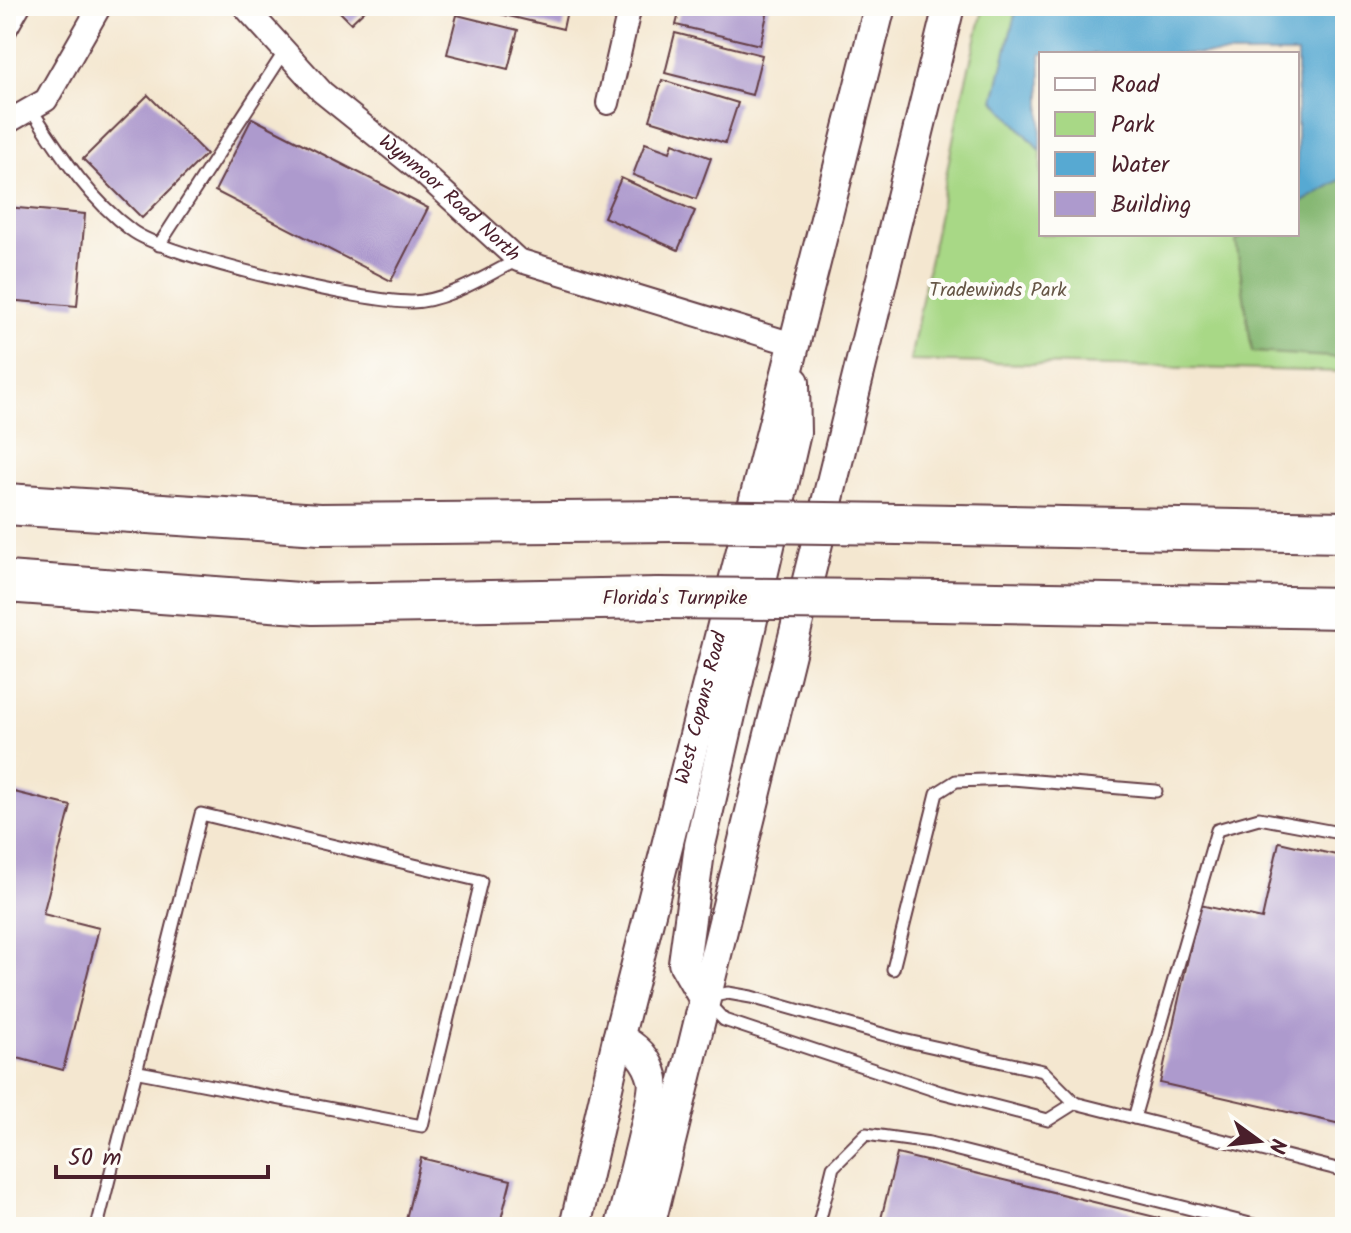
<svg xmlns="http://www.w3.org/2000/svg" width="1351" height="1233" font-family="Kalam,sans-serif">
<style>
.green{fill:#a8d886;stroke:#797c58;stroke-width:2;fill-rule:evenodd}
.forest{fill:#86b873;stroke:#686c4f;stroke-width:2}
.water{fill:#57a9d2;stroke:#50647e;stroke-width:2}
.building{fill:#ad9acd}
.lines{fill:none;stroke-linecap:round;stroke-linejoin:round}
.service-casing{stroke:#643d44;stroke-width:15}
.minor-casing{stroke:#643d44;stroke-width:26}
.secondary-casing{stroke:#643d44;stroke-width:34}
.motorway-casing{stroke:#643d44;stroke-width:44}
.service{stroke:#fff;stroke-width:11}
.minor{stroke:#fff;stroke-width:22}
.secondary{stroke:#fff;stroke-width:30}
.motorway{stroke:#fff;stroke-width:40}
.motorway-bridge-casing{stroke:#643d44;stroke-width:44;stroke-linecap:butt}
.motorway-bridge{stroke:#fff;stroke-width:40}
.labels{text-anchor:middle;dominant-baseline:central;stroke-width:8;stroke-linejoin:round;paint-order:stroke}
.street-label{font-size:20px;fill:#4a1f2b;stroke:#fdfcf7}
.park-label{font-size:20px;fill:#665646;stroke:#fdfcf7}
</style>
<rect width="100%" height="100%" fill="#fdfcf7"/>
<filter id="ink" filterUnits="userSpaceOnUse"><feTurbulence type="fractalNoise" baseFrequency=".0125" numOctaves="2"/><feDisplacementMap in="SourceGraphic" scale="16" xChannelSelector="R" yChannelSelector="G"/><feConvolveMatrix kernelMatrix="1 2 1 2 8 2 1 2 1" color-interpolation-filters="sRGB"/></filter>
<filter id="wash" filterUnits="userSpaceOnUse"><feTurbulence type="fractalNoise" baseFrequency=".006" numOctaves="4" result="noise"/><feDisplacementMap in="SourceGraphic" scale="32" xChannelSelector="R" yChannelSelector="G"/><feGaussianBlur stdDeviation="1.8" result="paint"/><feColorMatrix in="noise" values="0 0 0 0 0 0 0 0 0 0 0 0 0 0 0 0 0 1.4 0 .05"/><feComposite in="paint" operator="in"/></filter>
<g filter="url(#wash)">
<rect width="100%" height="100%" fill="#f4e7d0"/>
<path class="green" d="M984,6H1345V372L910,361L959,109ZM1041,54H1297V234H1041Z"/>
<path class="forest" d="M1345,177V358L1252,352L1236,241L1247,234H1297V205Z"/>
<path class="water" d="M1017,6H1345V177L1297,205V54H1041V151L994,100Z"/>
<g id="blocks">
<g class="building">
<path d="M334,6H369L351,23Z"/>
<path d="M485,6H568L563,29L484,10Z"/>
<path d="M681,6H769L760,45L676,25Z"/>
<path d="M457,15L518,30L508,69L447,54Z"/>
<path d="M675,33L762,55L752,95L665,73Z"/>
<path d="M662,80L738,103L725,143L650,120Z"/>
<path d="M148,95L206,154L142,218L83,159Z"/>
<path d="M252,118L428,208L391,281L215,191Z"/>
<path d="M645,143L670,152L673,143L711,158L696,199L633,175Z"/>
<path d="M621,178L695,211L678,250L604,217Z"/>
<path d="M6,207L85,214L77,306L6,300Z"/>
<path d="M6,790L71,806L43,914L99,928L63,1070L10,1056L6,1067Z"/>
<path d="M1279,842L1345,857V1125L1160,1083L1200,905L1262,919Z"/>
<path d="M897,1154L1192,1226V1227H879Z"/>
<path d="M421,1158L511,1180L499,1227H404Z"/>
</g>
</g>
</g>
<g filter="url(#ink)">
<use href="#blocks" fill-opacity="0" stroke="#643d44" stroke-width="2"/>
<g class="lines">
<g class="service-casing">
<g id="service">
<path d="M6,39L25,6"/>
<path d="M31,109C60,153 88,198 131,230C165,257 366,303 412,302C448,301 486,275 518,260"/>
<path d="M159,245L285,51"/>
<path d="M893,969L937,793L956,781L1012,779L1156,791"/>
<path d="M709,997L728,993L751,997L903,1040L1043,1071L1075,1103L1345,1171"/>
<path d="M708,1003L724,1020L940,1092L1048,1120L1075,1103"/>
<path d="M1134,1118L1217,830L1259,818L1345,834"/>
<path d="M97,1227L201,814L481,881L422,1126L139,1072"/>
<path d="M818,1227L833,1167L866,1134L930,1143L1262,1227"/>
</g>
</g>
<g class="minor-casing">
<g id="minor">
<path id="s1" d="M244,6L322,92L425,175L518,260L793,344"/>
<path d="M608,103L630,6"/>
<path d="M6,123L46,100L100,6"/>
</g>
</g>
<g class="secondary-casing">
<g id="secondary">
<path d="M704,998L684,963L700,845L795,433L794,382"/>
<path d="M618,1039C636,1046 648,1060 653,1079C657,1094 626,1204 621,1227"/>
<path id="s2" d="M575,1227L618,1039L880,6"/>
<path d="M649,1227L949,6"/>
</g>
</g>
<g class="motorway-casing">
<g id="motorway">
<path d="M6,504L320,524L676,521"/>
<path d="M899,524L1345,532"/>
<path d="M6,582L313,604L658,598"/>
<path d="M877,600L1345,608"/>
</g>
</g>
<use href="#service" class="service"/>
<use href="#minor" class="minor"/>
<use href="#secondary" class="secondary"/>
<use href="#motorway" class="motorway"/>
<g class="motorway-bridge-casing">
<g id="motorway-bridge">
<path d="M676,521L899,524"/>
<path d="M658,598L877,600"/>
</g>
</g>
<use href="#motorway-bridge" class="motorway-bridge"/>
</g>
</g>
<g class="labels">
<g class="street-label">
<text stroke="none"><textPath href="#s1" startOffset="282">Wynmoor Road North</textPath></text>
<text x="675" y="599">Florida's Turnpike</text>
<text stroke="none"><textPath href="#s2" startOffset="534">West Copans Road</textPath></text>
</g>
<g class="park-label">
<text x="998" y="291">Tradewinds Park</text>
</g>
</g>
<rect width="1351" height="1233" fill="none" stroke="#fdfcf7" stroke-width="32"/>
<rect x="1039" y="52" width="260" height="184" fill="#fdfcf7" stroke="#b5a4a5" stroke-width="2"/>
<rect x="1055" y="78" width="40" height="12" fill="#ffffff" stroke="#b5a4a5" stroke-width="2"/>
<text x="1111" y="92" font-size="24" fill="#4a1f2b">Road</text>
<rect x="1055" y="112" width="40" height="24" fill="#a8d886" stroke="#b5a4a5" stroke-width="2"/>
<text x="1111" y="132" font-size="24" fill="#4a1f2b">Park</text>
<rect x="1055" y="152" width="40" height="24" fill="#57a9d2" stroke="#b5a4a5" stroke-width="2"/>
<text x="1111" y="172" font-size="24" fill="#4a1f2b">Water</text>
<rect x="1055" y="192" width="40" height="24" fill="#ad9acd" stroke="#b5a4a5" stroke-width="2"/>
<text x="1111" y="212" font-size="24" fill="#4a1f2b">Building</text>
<g transform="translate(1259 1141) rotate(105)" stroke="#fdfcf7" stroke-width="6" paint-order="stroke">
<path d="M0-6L14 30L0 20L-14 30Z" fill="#4a1f2b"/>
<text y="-12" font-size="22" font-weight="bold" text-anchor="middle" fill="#4a1f2b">N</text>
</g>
<path d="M56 1165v12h212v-12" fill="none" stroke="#4a1f2b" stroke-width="4"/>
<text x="68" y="1165" font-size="24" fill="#4a1f2b" stroke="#fdfcf7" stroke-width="6" paint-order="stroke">50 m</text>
</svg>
